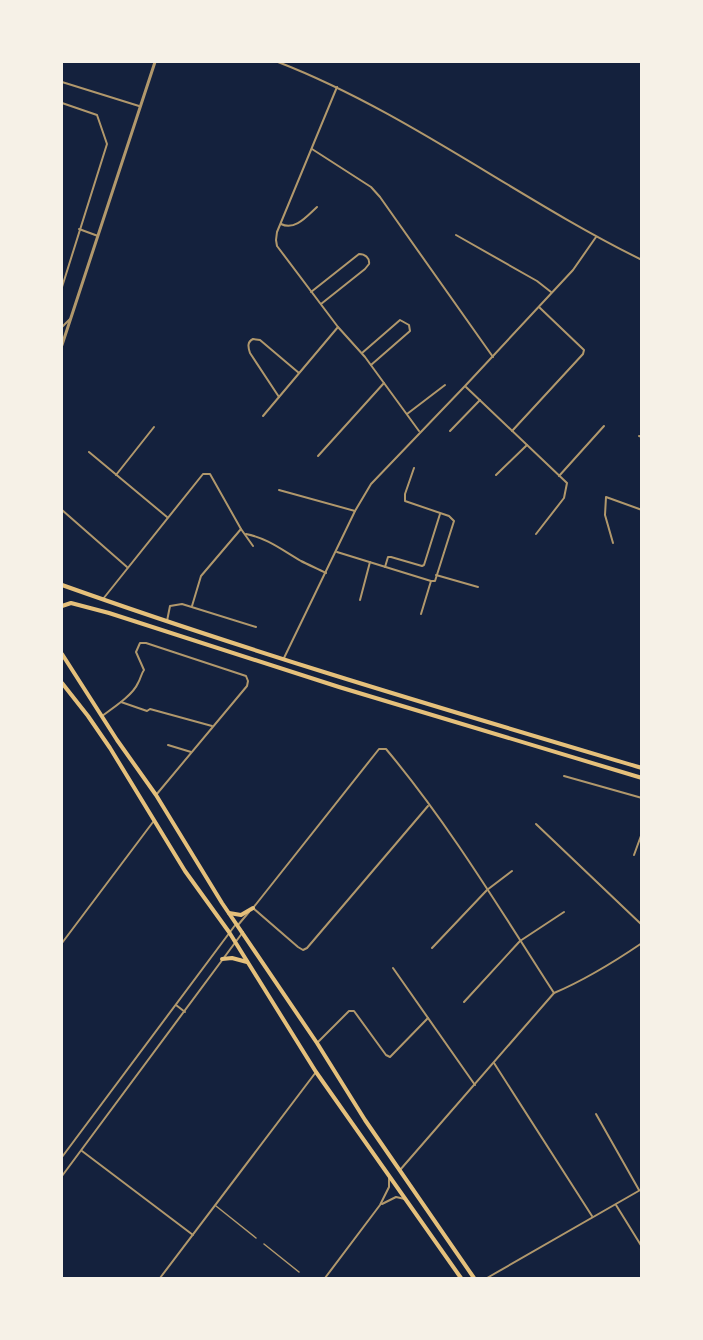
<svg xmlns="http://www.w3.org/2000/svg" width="703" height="1340" font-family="'Alegreya Sans',sans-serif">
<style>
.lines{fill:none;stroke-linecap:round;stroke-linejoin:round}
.service{stroke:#b1986c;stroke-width:1.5}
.minor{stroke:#b1986c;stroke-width:2}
.tertiary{stroke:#b1986c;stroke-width:3}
.primary{stroke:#e5c07b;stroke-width:4}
</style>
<rect width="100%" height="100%" fill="#14213d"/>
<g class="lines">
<g class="service">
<path d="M216,1206L256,1238"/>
<path d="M264,1244L299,1272"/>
</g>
<g class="minor">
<path d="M278,62C407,112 518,199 642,260"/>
<path d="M62,82L139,106"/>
<path d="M337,87L277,232L276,240L277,246L338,327L365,357L419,431"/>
<path d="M62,103L97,115L107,144L62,287"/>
<path d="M312,149L371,187L380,197L493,357"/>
<path d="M281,224C295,231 307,216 317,207"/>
<path d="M79,229L98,236"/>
<path d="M456,235L537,281L551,292"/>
<path d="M311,292L359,254C365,254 370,258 369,264L365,269L321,304"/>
<path d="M62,327L70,319"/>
<path d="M362,353L400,320L409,325L410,331L371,365"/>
<path d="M466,387L567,483L564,498L536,534"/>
<path d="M279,397L250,353C248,347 247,342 253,339L260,340L299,373"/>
<path d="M407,414L445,385"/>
<path d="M263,416L338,327"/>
<path d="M450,431L480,400"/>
<path d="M512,431L583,354L584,350L539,307"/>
<path d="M639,436L642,437"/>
<path d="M89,452L167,517"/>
<path d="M318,456L384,383"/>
<path d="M116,475L154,427"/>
<path d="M496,475L527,445"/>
<path d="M559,476L604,426"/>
<path d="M279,490L355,511"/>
<path d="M62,510L127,567"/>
<path d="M246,534C267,538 282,550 301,561C309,565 318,569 326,573"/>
<path d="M613,543L605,515L606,497L642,510"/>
<path d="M337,552L431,581H435L454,521L449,516L405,501V494L414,468"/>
<path d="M385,567L388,557H391L422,566L424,565L440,514"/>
<path d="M436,575L478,587"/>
<path d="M103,599L203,474H210L241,529L253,546"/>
<path d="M360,600L370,562"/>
<path d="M192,606L201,576L241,529"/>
<path d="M421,614L431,581"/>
<path d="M167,621L170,606L182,604L256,627"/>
<path d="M283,660L355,511L371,484L465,386L573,270L596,237"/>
<path d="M121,702L147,711L150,709L212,726"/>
<path d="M102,716C113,708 133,695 138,683C141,678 141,674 144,670L136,652L140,643H146L246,676L248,681L247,686L156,795"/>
<path d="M168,745L191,752"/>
<path d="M564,776L642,798"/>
<path d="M536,824L642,925"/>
<path d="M634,855L642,833"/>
<path d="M253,908L379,749H386C449,824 501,911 554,993"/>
<path d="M253,908L298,947L303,950L307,948L428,806"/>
<path d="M238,925L249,912"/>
<path d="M62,943L153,822"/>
<path d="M432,948L487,890L512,871"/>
<path d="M393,968L475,1085"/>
<path d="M464,1002L520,941L564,912"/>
<path d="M176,1005L185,1012"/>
<path d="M317,1043L349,1011H354L386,1055L390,1057L428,1018"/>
<path d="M494,1063L592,1216"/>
<path d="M596,1114L639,1190"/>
<path d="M82,1151L193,1235"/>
<path d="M62,1157L236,924"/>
<path d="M400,1170L554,993C585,980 614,962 642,943"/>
<path d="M62,1176L243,932"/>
<path d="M382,1204L396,1197L405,1199"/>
<path d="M616,1205L642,1247"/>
<path d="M160,1278L316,1072"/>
<path d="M325,1278L380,1205L389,1187V1176"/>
<path d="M487,1278L642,1189"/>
</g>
<path class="tertiary" d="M62,345L155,62"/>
<g class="primary">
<path d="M62,585C253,653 447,710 642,768"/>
<path d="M62,606L71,603L109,613L339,687L642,778"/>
<path d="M62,654L117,740L156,795L222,903L317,1043L365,1120L474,1278"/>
<path d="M62,683L88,716L110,748L185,871L229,932L316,1072L461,1278"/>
<path d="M229,913L241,915L253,908"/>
<path d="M222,959L232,958L247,962"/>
</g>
</g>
<rect width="703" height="1340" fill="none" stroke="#f6f1e7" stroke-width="126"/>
</svg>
